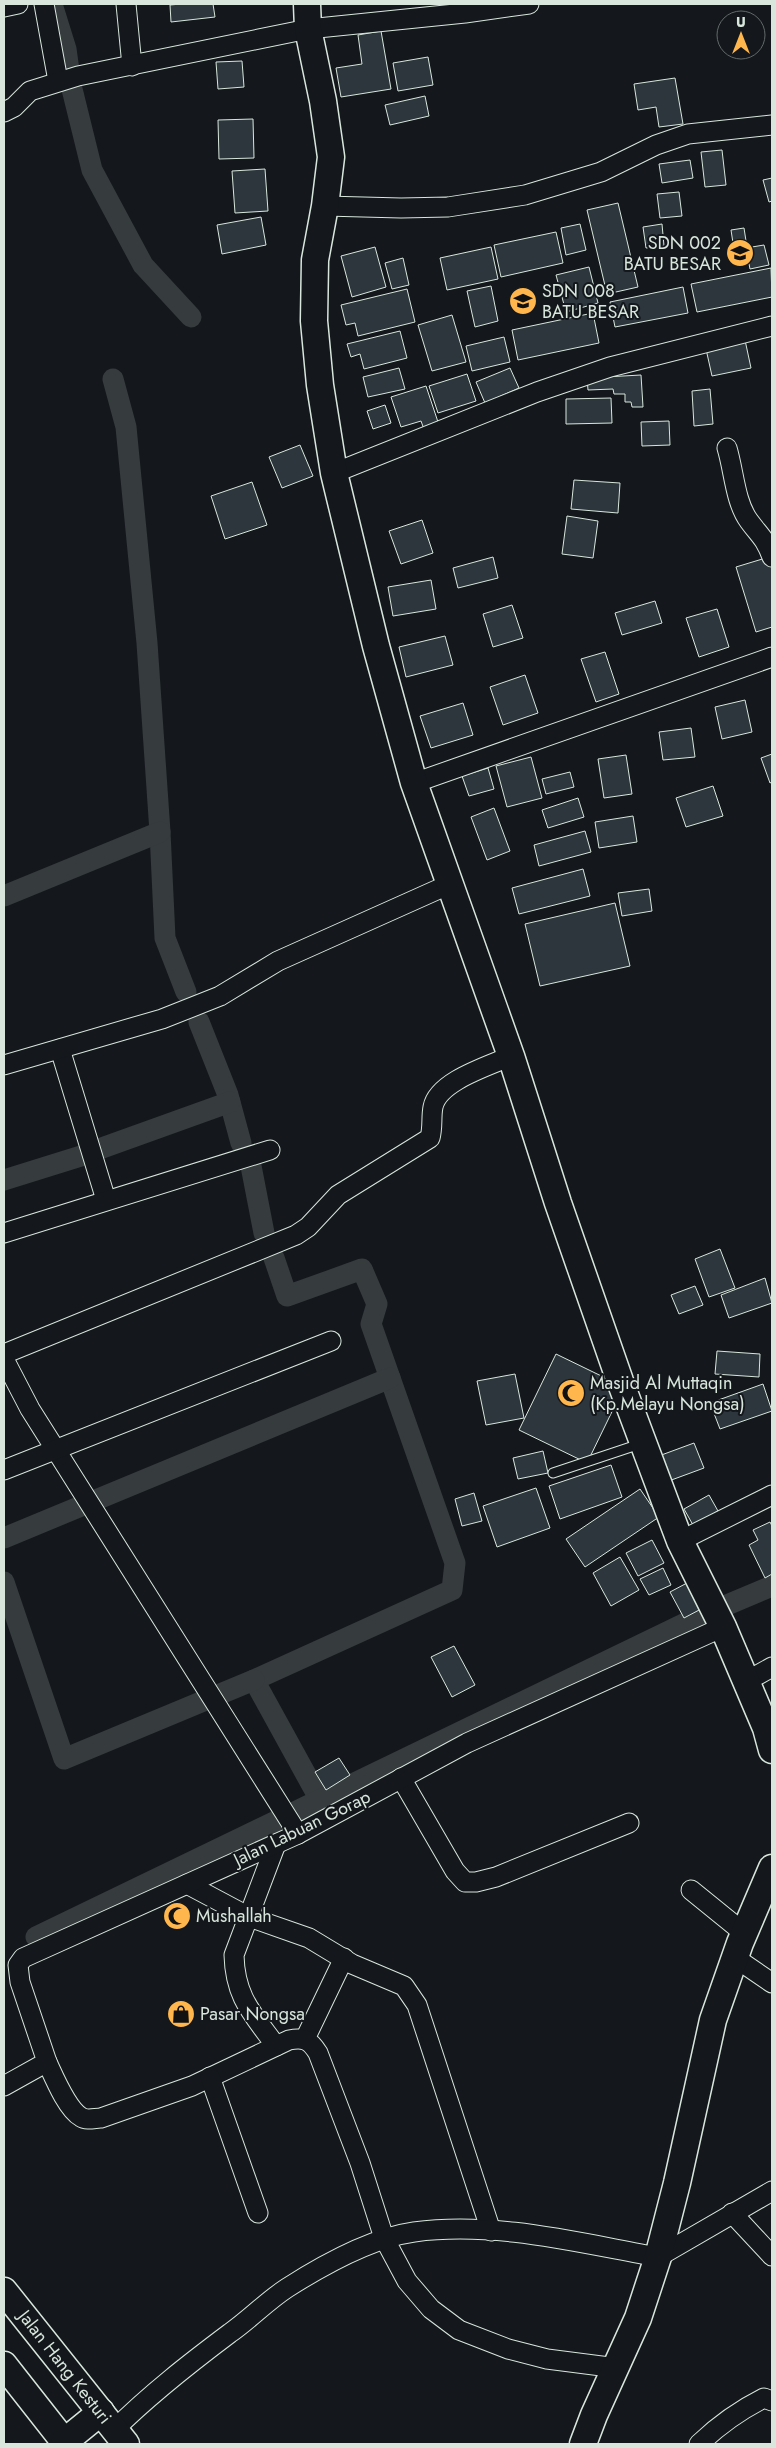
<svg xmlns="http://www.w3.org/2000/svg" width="776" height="2448" font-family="Jost,sans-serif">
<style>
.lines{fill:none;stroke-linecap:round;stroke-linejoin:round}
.canal{stroke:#363b3e;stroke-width:21}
.building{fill:#2c363c;stroke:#d8e6dc}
.lane-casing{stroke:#d8e6dc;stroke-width:11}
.street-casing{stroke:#d8e6dc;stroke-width:21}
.secondary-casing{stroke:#d8e6dc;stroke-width:29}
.lane{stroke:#14181c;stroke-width:9}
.street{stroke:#14181c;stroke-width:19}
.secondary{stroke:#14181c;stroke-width:26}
.labels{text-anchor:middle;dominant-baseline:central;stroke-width:4;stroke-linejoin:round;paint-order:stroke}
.poi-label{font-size:18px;fill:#d8e6dc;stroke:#14181c;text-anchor:start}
.street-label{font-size:18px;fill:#d8e6dc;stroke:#14181c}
</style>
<rect width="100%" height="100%" fill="#14181c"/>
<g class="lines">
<g class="canal">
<path d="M52,4L66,49L71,85L92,170L143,265L191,317"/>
<path d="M113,379L126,427L147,643L160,832L165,938L186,992"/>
<path d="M4,896L160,832"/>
<path d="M199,1022L228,1095L241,1143"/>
<path d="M102,1148L230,1102"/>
<path d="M251,1166L264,1233"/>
<path d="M4,1180L81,1156"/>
<path d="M274,1258L287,1296L362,1269L377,1304L371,1324L455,1563L452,1590L254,1680L320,1800"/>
<path d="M4,1538L390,1378"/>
<path d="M4,1582L64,1759L254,1680"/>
<path d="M36,1937L696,1618L772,1586"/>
</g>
</g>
<g class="building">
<path d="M181,4H213L215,17L171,22L170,5Z"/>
<path d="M381,31L391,89L341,97L336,68L362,64L358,35Z"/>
<path d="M428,57L433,85L398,91L393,63Z"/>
<path d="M242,61L244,87L218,89L216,62Z"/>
<path d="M675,78L683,124L659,127L656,107L638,110L634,84Z"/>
<path d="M425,96L429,116L390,125L385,105Z"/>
<path d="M253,119L254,158L219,159L218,120Z"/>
<path d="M722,150L726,185L705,187L701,152Z"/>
<path d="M690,160L693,178L662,183L659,164Z"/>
<path d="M265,169L268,211L235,213L232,171Z"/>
<path d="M772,178V201L769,202L763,180Z"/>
<path d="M679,192L682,216L660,218L657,194Z"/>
<path d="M618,203L638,287L607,294L587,210Z"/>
<path d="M261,217L266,245L222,254L217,225Z"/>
<path d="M580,224L586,250L566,255L561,228Z"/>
<path d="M662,224L664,246L646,248L643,227Z"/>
<path d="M744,228L746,241L733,243L731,230Z"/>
<path d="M556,232L563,263L501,277L494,245Z"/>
<path d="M764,245L769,265L750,269L746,248Z"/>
<path d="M375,247L386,287L352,297L341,256Z"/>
<path d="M491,247L498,279L447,290L440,258Z"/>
<path d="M403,258L409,285L392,289L385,263Z"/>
<path d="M589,267L598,303L566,312L556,275Z"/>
<path d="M771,268L772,297L697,312L691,284Z"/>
<path d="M491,286L498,321L475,327L467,291Z"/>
<path d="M683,287L688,313L615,327L610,302Z"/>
<path d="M407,289L415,322L358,336L355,323L346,325L341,305Z"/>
<path d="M593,313L599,343L518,360L512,330Z"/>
<path d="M452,315L466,362L432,371L418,325Z"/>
<path d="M400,331L407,358L364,369L360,354L351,357L347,344Z"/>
<path d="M504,337L510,362L472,371L466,346Z"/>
<path d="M745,340L751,368L712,376L706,349Z"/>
<path d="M399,368L405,389L368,397L363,377Z"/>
<path d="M510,368L519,388L485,403L476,382Z"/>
<path d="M467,374L476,401L438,413L429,386Z"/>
<path d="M641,375L643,407H632L631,402H625V394H614L613,389L588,390L587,378Z"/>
<path d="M426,386L440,428L425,432L421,421L401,427L391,397Z"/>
<path d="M710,389L713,424L694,426L692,391Z"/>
<path d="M611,398L612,423L566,424V399Z"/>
<path d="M385,405L391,423L373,429L367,411Z"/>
<path d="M669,421L670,445L642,446L641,422Z"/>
<path d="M300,445L313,476L282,488L269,457Z"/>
<path d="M574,480L620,483L618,513L571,509Z"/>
<path d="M252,482L267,525L225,539L211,496Z"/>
<path d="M567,516L598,521L593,558L562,554Z"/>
<path d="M422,520L433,553L401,564L389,531Z"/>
<path d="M493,557L498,578L458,588L453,568Z"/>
<path d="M769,557L772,568V627L756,632L736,567Z"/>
<path d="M431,580L436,609L393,616L388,587Z"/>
<path d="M655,601L662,623L622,635L615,613Z"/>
<path d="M512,605L523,638L493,647L483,614Z"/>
<path d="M717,609L729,647L699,657L686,618Z"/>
<path d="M445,636L453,665L406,677L399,647Z"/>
<path d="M605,652L619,694L596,702L581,659Z"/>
<path d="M525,675L538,713L503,725L490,687Z"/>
<path d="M745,700L752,732L722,739L715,707Z"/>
<path d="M463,703L473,735L431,748L420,716Z"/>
<path d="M691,728L695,757L663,760L659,732Z"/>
<path d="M772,754V782L770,783L761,758Z"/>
<path d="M626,755L632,794L604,798L598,759Z"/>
<path d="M531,757L542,798L507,807L496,766Z"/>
<path d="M488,768L494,789L469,796L462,776Z"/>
<path d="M570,772L574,787L546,794L542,779Z"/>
<path d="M713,786L723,816L686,827L676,798Z"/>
<path d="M578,798L584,817L548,828L542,810Z"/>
<path d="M494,808L510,851L487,860L471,817Z"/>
<path d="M633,816L637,842L599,848L595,822Z"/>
<path d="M585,831L591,852L539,866L534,845Z"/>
<path d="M583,869L590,896L519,914L512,888Z"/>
<path d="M649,889L652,911L622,916L618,893Z"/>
<path d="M615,903L630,966L540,986L525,924Z"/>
<path d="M720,1249L735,1288L709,1297L695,1259Z"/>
<path d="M765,1278L772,1303L729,1318L721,1295Z"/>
<path d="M695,1286L703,1305L679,1314L671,1295Z"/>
<path d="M717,1351L760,1354L759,1377L715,1374Z"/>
<path d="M556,1354L624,1387L587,1463L519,1430Z"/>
<path d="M515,1374L524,1418L486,1425L477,1381Z"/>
<path d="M763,1384L772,1411L720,1429L710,1403Z"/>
<path d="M694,1443L704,1468L666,1482L656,1457Z"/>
<path d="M543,1451L548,1473L518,1479L513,1458Z"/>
<path d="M611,1465L622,1497L560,1519L549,1486Z"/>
<path d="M536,1488L550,1528L497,1547L483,1506Z"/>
<path d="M640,1489L659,1517L585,1567L566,1539Z"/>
<path d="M474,1493L482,1521L462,1526L455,1499Z"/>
<path d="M709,1495L718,1511L693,1525L684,1509Z"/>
<path d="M770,1522L772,1526V1574L765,1578L749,1545L758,1540L753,1530Z"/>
<path d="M652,1540L664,1563L638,1576L626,1553Z"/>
<path d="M620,1557L639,1590L611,1606L593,1573Z"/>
<path d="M663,1568L671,1585L649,1595L640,1579Z"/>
<path d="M687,1583L701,1609L684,1618L670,1592Z"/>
<path d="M454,1646L475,1685L452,1697L431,1657Z"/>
<path d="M339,1758L350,1775L326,1790L315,1772Z"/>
</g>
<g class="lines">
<g class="lane-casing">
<path id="lane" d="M553,1473L640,1444"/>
</g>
<g class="street-casing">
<g id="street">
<path d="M44,4L58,81"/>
<path d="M126,4L132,66"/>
<path d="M4,7L18,4"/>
<path d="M4,112L14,107L30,91L78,76L308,29L465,13L529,4"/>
<path d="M325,206L401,208L448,207L525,195L601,172L656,145L688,134L772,125"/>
<path d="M727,448C734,471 735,502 749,521C760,536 765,538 772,557"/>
<path d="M334,473L537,392L610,367L772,326"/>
<path d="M414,783L772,657"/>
<path d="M60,1049L106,1200"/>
<path d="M4,1065L162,1019L220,996L278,961L450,884"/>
<path d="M4,1233L270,1150"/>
<path d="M4,1354L296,1235L308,1227L338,1195L430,1138C433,1127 431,1117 433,1107C438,1081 489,1066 511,1056"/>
<path d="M4,1359L30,1409L298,1834"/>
<path d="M4,1470L331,1341"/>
<path d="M680,1541L772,1495"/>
<path d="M747,1681L772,1667"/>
<path d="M401,1778L455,1871L465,1882H476L496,1877L629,1823"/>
<path d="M276,1844L234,1955C235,1997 252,2013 276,2046"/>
<path d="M187,1884L249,1917L309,1938L352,1964L404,1986L417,2005L491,2231"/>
<path d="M691,1890L744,1933"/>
<path d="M734,1957L772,1983"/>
<path d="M305,2039L344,1958"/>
<path d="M47,2062C54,2077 67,2109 81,2117C87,2121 95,2118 101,2118L192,2086L289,2040C304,2037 310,2040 318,2053L360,2163L384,2238L407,2281L431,2309L459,2330L508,2349L547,2359L617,2368"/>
<path d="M210,2077L258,2213"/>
<path d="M4,2086L47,2062L20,1982L18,1965L23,1958L298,1834L467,1743L723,1627"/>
<path d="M732,2213L772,2256"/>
<path d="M114,2430C150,2394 190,2363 230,2333C250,2319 267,2301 287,2288C323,2265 371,2238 414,2232C495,2221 579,2243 658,2257L772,2191"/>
<path d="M699,2444C719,2425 738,2411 764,2398L772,2401"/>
</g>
</g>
<g class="secondary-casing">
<g id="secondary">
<path d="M307,4L308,29L323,101L331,157L325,206L315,260L314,321L320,385L334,473L376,646L414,783L511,1056L558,1203L620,1381L680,1541L723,1627L766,1728L772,1750"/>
<path d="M4,2291L126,2444"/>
<path d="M4,2365L66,2444"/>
<path d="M64,2442L101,2412"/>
<path d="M583,2444L594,2415L638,2318L658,2257L677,2183L713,2020L740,1943L772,1868"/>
</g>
</g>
<use href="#lane" class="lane"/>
<use href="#street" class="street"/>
<use href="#secondary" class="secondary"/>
</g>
<defs>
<g id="school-disc" transform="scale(1.4375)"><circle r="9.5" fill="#ffb74d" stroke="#14181c"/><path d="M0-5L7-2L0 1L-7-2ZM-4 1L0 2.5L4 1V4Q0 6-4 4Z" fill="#111"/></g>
<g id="mosque-disc" transform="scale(1.4375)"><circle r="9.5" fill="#ffb74d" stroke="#14181c"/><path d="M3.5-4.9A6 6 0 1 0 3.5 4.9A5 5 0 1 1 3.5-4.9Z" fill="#111"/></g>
<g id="shop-disc" transform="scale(1.4375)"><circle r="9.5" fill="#ffb74d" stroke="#14181c"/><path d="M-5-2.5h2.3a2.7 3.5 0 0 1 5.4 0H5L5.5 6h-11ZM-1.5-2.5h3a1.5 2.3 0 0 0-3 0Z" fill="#111"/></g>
</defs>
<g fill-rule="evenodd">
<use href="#school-disc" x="740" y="253"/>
<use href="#school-disc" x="523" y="301"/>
<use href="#mosque-disc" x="571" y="1393"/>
<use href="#mosque-disc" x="177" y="1916"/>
<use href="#shop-disc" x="181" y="2014"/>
</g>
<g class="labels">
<g class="poi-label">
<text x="721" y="243" text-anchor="end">SDN 002<tspan x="721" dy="21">BATU BESAR</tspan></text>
<text x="542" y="291">SDN 008<tspan x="542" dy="21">BATU BESAR</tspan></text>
<text x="590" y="1383">Masjid Al Muttaqin<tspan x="590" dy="21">(Kp.Melayu Nongsa)</tspan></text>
<text x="196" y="1916">Mushallah</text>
<text x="200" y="2014">Pasar Nongsa</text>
</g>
<g class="street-label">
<text transform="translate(302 1828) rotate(-26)">Jalan Labuan Gorap</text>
<text transform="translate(65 2367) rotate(52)">Jalan Hang Kesturi</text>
</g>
</g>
<rect width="776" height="2448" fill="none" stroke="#d8e6dc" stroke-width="10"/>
<g transform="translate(741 35)"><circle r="24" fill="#14181c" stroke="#626a69"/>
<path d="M0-4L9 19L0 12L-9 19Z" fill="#ffb74d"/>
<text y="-8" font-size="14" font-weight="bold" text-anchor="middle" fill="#d8e6dc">U</text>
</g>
</svg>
